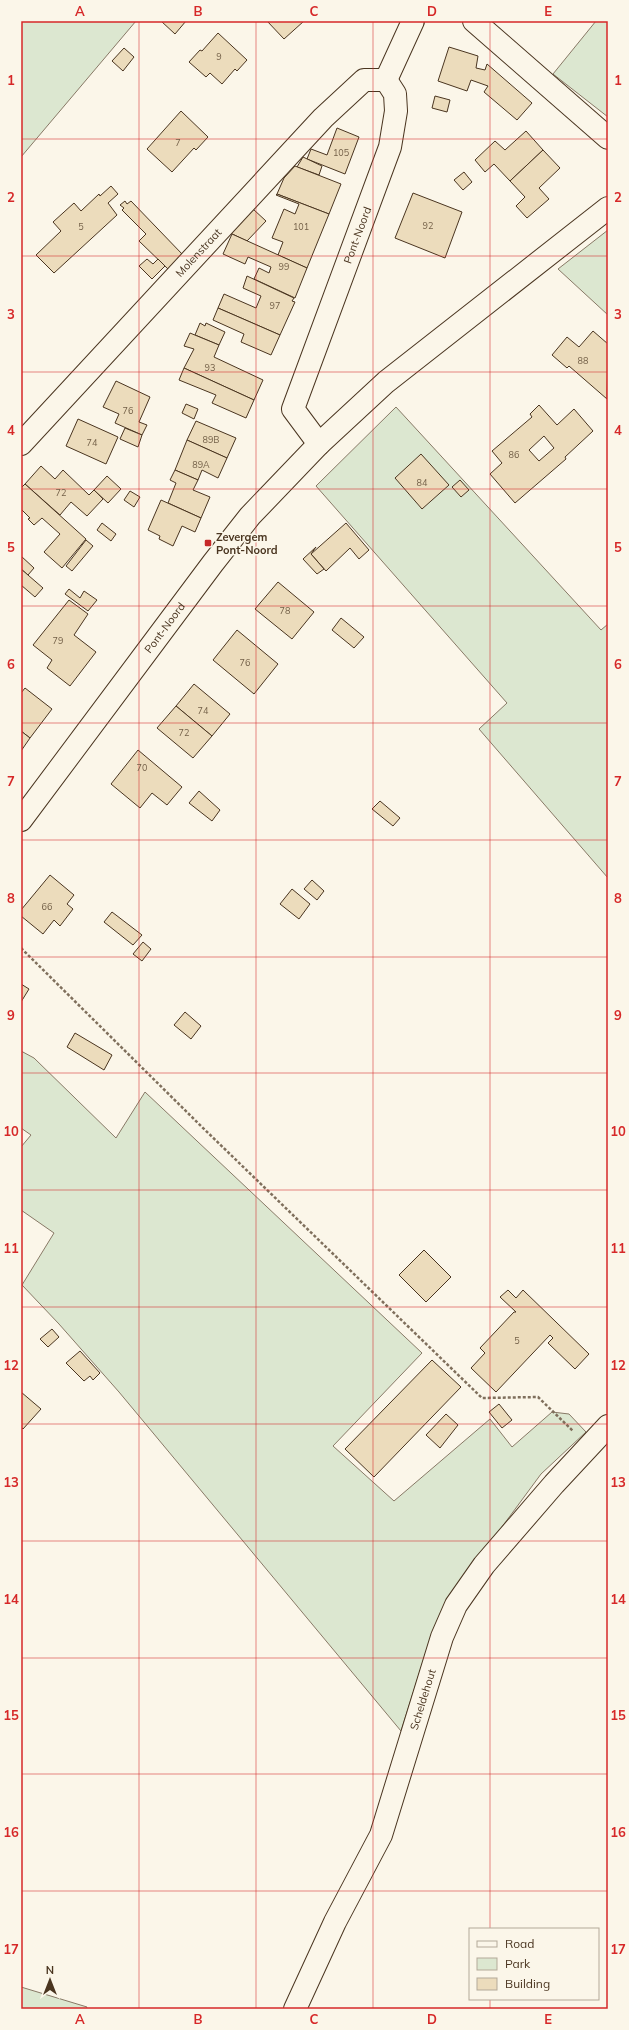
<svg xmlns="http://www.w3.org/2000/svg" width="629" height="2030" font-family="Mulish,sans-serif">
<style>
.green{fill:#dce7d0;stroke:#887966}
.building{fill:#ecdcbc;stroke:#4a3520;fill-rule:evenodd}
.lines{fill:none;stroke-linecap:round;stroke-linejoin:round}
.minor-casing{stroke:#4a3520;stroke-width:24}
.path{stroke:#7f6f5c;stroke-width:2.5;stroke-dasharray:3 2;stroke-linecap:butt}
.minor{stroke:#fbf6e9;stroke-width:22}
.grid{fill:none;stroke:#d62828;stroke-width:1;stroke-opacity:0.55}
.poi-dot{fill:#c62828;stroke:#fbf6e9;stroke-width:1.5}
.labels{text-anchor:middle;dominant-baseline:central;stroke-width:3;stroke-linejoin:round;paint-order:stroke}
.number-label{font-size:9px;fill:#725f47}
.street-label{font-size:11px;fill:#4a3520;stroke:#fbf6e9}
.poi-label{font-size:11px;font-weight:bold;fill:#4a3520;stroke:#fbf6e9;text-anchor:start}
.neatline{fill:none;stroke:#d62828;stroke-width:1.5}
.grid-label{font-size:13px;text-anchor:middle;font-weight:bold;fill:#d62828}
</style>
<rect width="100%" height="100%" fill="#fbf6e9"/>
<g class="green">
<path d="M21,21H136L21,157Z"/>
<path d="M596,21H608V117L553,74Z"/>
<path d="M608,230V315L558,269Z"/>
<path d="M396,407L601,630L608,624V878L479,729L507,703L316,486Z"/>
<path d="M21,1051L34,1058L116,1138L145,1092L422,1353L333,1446L394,1501L490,1419L512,1447L552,1412L569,1414L586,1432L541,1474L451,1596L426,1652L401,1731L119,1392L59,1324L22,1285L54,1233L21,1210V1147L31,1135L21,1128Z"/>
<path d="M21,1987L87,2007L86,2009H21Z"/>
</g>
<g class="building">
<path d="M161,21H186L175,34Z"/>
<path d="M267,21H304L284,39Z"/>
<path d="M218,33L247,60L237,71L235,69L222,84L210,73L206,77L189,62L200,50L202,51Z"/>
<path d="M449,47L478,56L476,68L485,70L487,64L532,103L517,120L484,92L488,86L471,80L467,91L438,81Z"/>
<path d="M124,48L134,57L123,71L112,61Z"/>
<path d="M435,96L450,100L447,112L432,108Z"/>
<path d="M181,111L208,137L196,150L194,148L172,172L147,149Z"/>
<path d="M337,128L359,137L345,174L307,159L311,149L327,155Z"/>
<path d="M526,131L543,150L510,181L494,164L485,172L475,160L495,141L505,150Z"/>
<path d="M543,150L560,168L539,188L549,199L527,218L516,206L525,197L510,181Z"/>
<path d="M303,157L322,166L319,175L297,167Z"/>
<path d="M295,166L341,184L329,214L277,194L284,178Z"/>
<path d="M464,172L472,182L463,190L454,180Z"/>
<path d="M111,186L118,194L108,203L117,215L54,273L36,255L61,231L53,222L74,203L81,211L99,194L100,196Z"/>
<path d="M413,193L462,212L445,258L395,238Z"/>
<path d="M277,194L329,214L307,268L278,255L283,242L272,238L284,209L295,214L299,204L276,195Z"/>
<path d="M125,201L127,204L131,201L183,255L168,269L139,241L146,234L122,210L124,208L120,205Z"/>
<path d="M253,209L266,221L247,241L230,233Z"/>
<path d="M232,234L307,268L295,298L254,279L259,268L269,273L271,267L248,257L245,264L223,254Z"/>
<path d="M147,259L153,264L158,259L165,266L152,279L139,266Z"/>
<path d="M247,276L294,298L292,301L295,302L280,335L218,308L224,294L256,308L261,296L243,288Z"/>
<path d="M218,308L280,335L271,355L241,342L244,334L213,320Z"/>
<path d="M200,323L205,326L206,323L225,332L219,345L195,335Z"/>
<path d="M593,331L608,344L607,399L569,366L567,368L552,355L567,337L579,347Z"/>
<path d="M190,333L219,345L214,357L263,380L254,400L184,368L194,349L184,346Z"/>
<path d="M184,368L254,400L246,418L212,403L216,395L179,380Z"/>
<path d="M116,381L150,397L139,422L147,425L142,435L115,423L119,414L103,407Z"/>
<path d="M186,404L198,409L194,419L182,413Z"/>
<path d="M539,405L557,425L574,409L593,431L565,457L566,459L515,503L490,474L502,463L492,451L532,417L530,414ZM544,436L554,448L539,461L529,450Z"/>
<path d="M78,419L118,437L106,464L66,446Z"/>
<path d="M196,421L236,438L227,458L187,440Z"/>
<path d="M125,428L142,435L138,447L120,439Z"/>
<path d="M187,440L227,458L218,478L202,470L198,480L175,470Z"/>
<path d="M421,454L449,485L422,509L395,478Z"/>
<path d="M41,466L55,479L63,470L89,495L94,490L103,499L87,516L71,502L60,515L25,484Z"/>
<path d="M175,470L198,480L193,490L210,497L201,518L168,503L176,483L170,480Z"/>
<path d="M107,476L121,489L108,503L94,490Z"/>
<path d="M460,480L469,490L461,497L452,487Z"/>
<path d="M25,484L86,539L62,568L44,552L60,534L42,518L34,525L28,519L30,518L21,509V488Z"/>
<path d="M130,491L140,497L134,507L124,500Z"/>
<path d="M161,500L201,518L195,532L182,526L173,546L159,539L160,536L148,530Z"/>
<path d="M102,523L116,534L111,541L97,530Z"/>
<path d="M346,523L369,550L359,559L350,548L326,571L311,554Z"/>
<path d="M86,540L93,546L72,571L66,566Z"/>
<path d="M316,547L311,554L324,569L317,574L303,559Z"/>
<path d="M21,556L34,568L28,575L21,569Z"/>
<path d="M21,569L43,588L35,597L21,585Z"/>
<path d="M278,582L314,612L292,639L255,609Z"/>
<path d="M69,589L80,598L84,591L97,600L88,611L65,594Z"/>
<path d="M69,600L88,614L74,635L96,652L70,686L47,668L52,660L33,645Z"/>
<path d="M341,618L364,637L354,648L332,630Z"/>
<path d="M237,630L278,664L254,694L213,660Z"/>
<path d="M194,684L230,714L212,736L176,706Z"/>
<path d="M25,688L52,709L30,738L21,731V693Z"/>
<path d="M176,706L212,736L193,758L157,728Z"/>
<path d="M21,731L30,738L21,751Z"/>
<path d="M138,750L182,787L167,805L152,793L140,808L111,784Z"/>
<path d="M199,791L220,810L212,821L189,803Z"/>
<path d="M380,801L400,818L393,826L372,809Z"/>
<path d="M50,875L74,895L67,904L73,909L60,926L54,920L43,934L21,916V910Z"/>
<path d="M312,880L324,891L317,900L304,889Z"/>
<path d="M292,889L310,904L299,919L280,904Z"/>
<path d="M112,912L142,935L133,945L104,922Z"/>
<path d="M143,942L151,949L142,961L133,954Z"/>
<path d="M21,984L29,989L21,1002Z"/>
<path d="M185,1012L201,1026L191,1039L174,1025Z"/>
<path d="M75,1033L112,1055L104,1070L67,1047Z"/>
<path d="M424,1250L451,1277L426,1302L399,1275Z"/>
<path d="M508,1290L516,1298L523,1290L589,1354L575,1369L548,1343L553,1338L550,1335L496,1392L471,1368L485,1353L480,1348L514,1312H516L500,1297Z"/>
<path d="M52,1329L59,1337L48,1347L40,1339Z"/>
<path d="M80,1351L100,1373L93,1380L90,1376L84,1381L66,1363Z"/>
<path d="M432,1360L461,1387L374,1477L345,1449Z"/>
<path d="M21,1392L41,1409L23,1429L21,1427Z"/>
<path d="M499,1404L512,1420L502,1428L489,1412Z"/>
<path d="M446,1414L458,1425L440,1448L426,1435Z"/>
</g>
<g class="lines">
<g class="minor-casing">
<g id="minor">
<path d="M474,21L608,138"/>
<path d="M386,80L413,21"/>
<path id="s1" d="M21,444L323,118L364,80H386"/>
<path id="s2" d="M319,444L293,409L390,147L396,111L395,94L386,80"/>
<path id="s3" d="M21,820L213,563L250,516L319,444L386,382L608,208"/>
<path id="s4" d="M295,2009L335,1922L381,1835L442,1637L456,1605L484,1565L554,1484L608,1426"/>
</g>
</g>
<path class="path" d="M21,948L202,1127L482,1398L538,1397L573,1431"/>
<use href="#minor" class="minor"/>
</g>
<path class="grid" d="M139,21V2009M256,21V2009M373,21V2009M490,21V1929M21,139H608M21,256H608M21,372H608M21,489H608M21,606H608M21,723H608M21,840H608M21,957H608M21,1073H608M21,1190H608M21,1307H608M21,1424H608M21,1541H608M21,1658H608M21,1774H608M21,1891H608M490,1999V2009"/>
<rect class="poi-dot" x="204" y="539" width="8" height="8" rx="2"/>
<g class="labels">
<g class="number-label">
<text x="219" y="56">9</text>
<text x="178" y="142">7</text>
<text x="341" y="152">105</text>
<text x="428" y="225">92</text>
<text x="81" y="226">5</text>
<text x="301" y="226">101</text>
<text x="284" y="266">99</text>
<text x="275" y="305">97</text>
<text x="583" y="360">88</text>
<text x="210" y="367">93</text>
<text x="128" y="410">76</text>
<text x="211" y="439">89B</text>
<text x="92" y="442">74</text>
<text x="514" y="454">86</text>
<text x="201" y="464">89A</text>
<text x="422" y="482">84</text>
<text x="61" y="492">72</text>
<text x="285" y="610">78</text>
<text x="58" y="640">79</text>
<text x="245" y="662">76</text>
<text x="203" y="710">74</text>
<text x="184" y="732">72</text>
<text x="142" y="767">70</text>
<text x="47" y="906">66</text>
<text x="517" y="1340">5</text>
</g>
<g class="street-label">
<text stroke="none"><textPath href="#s2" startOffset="229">Pont-Noord</textPath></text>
<text stroke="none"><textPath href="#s1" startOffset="261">Molenstraat</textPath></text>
<text stroke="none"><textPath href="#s3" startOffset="240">Pont-Noord</textPath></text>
<text stroke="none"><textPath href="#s4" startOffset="336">Scheldehout</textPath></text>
</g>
<g class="poi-label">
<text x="216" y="537">Zevergem<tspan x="216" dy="13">Pont-Noord</tspan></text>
</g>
</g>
<rect width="629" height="2030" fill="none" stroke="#fbf6e9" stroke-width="44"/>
<rect x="469" y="1928" width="130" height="72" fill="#fbf6e9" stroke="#b4a999"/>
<rect x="477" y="1941" width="20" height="6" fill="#fbf6e9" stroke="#b4a999"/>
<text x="505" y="1948" font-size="12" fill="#4a3520">Road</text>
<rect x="477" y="1958" width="20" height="12" fill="#dce7d0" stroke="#b4a999"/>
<text x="505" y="1968" font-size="12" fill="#4a3520">Park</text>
<rect x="477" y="1978" width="20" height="12" fill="#ecdcbc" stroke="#b4a999"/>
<text x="505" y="1988" font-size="12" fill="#4a3520">Building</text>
<g transform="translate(50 1980)" stroke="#fbf6e9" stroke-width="3" paint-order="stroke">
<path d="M0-3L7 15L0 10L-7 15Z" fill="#4a3520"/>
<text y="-6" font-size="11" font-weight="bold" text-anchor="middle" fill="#4a3520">N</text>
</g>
<rect x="22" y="22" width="585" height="1986" class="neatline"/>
<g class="grid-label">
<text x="80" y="16">A</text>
<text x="198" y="16">B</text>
<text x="314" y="16">C</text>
<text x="432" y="16">D</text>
<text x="548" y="16">E</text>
<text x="11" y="85">1</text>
<text x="618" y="85">1</text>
<text x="11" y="202">2</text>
<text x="618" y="202">2</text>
<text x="11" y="319">3</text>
<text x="618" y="319">3</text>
<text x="11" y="435">4</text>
<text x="618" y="435">4</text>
<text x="11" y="552">5</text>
<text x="618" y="552">5</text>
<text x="11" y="669">6</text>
<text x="618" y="669">6</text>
<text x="11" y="786">7</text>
<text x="618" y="786">7</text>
<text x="11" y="903">8</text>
<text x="618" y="903">8</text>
<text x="11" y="1020">9</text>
<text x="618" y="1020">9</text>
<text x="11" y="1136">10</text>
<text x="618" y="1136">10</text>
<text x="11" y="1253">11</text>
<text x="618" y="1253">11</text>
<text x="11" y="1370">12</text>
<text x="618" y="1370">12</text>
<text x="11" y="1487">13</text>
<text x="618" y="1487">13</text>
<text x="11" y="1604">14</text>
<text x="618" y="1604">14</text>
<text x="11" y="1720">15</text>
<text x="618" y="1720">15</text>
<text x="11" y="1837">16</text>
<text x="618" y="1837">16</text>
<text x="11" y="1954">17</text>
<text x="618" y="1954">17</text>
<text x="80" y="2024">A</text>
<text x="198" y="2024">B</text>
<text x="314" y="2024">C</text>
<text x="432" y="2024">D</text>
<text x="548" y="2024">E</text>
</g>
</svg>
